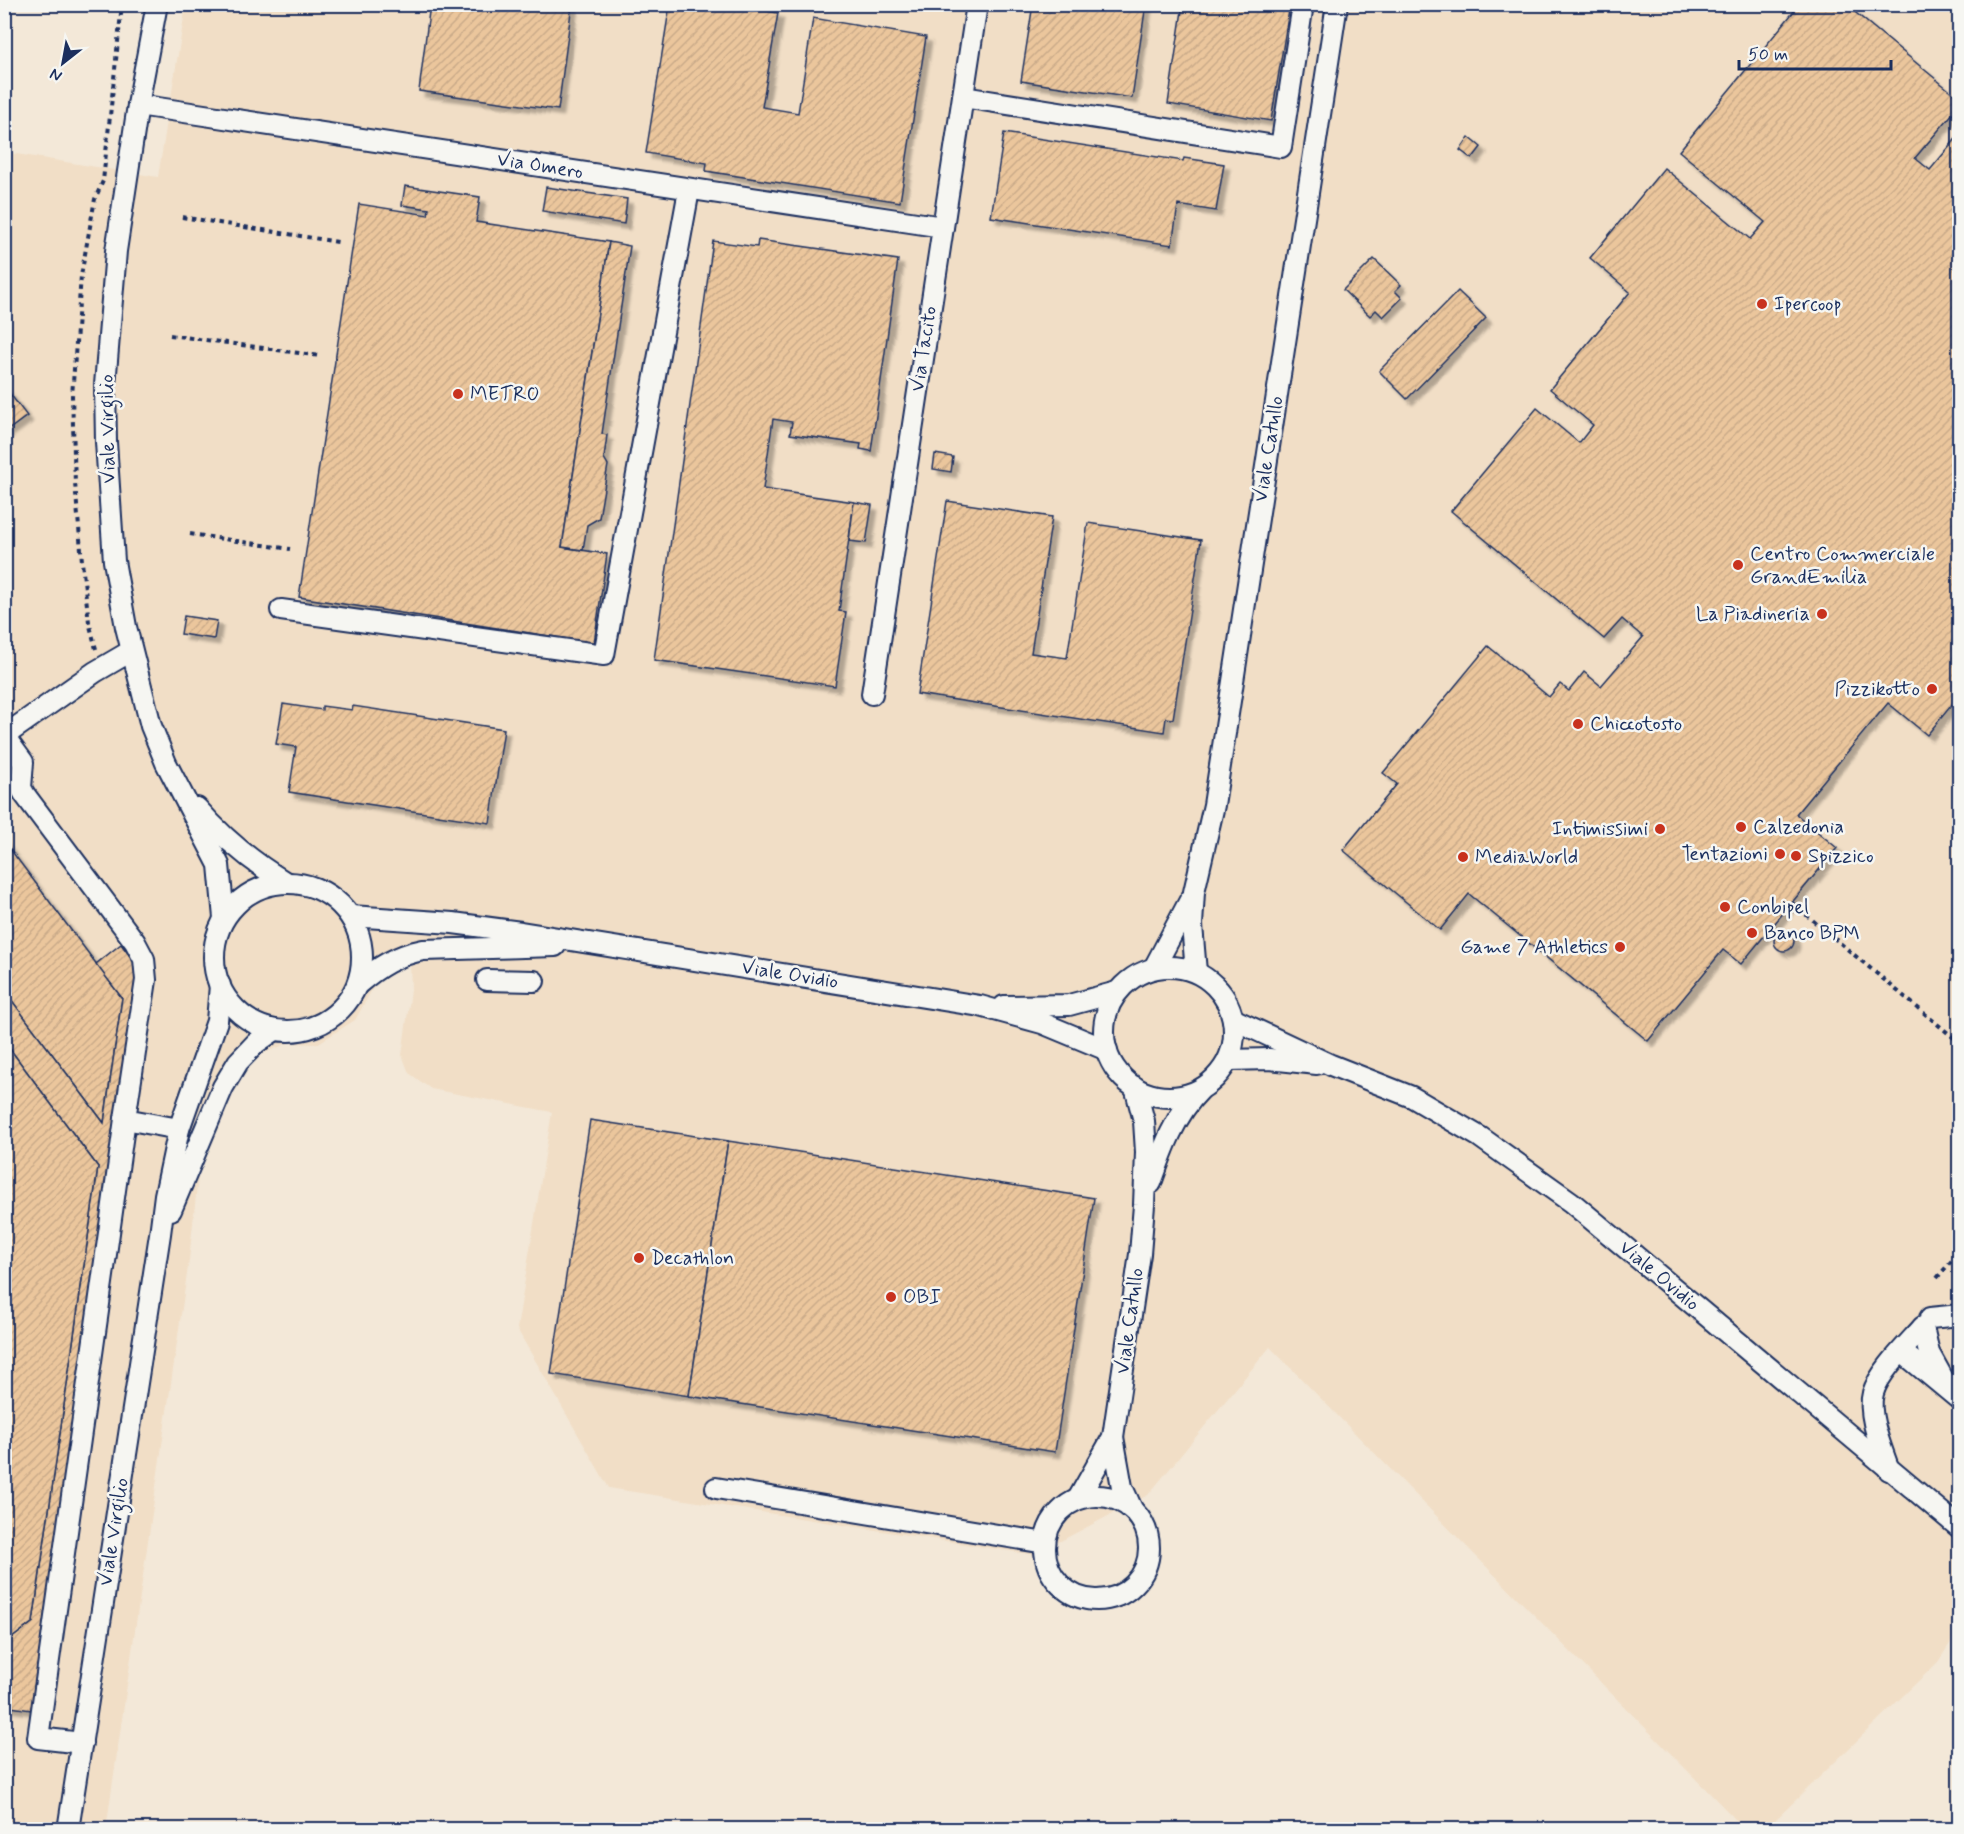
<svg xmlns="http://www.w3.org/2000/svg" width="1964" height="1834" font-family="Mynerve,sans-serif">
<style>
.built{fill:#f1dec6}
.building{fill:url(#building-hatch);stroke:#1b2f5e;stroke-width:1.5;filter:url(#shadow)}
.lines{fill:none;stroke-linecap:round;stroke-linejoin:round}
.minor-casing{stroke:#1b2f5e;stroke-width:24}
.path{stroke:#1b2f5e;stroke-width:4;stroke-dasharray:4.5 4.5;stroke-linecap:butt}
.minor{stroke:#f6f6f2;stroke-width:20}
.poi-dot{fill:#c8321e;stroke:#f6f6f2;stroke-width:2}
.labels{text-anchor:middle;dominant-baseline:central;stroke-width:5;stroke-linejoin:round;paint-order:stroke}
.street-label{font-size:20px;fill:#1b2f5e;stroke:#f6f6f2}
.poi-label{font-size:20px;fill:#1b2f5e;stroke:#f6f6f2;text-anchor:start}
</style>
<defs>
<pattern id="building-hatch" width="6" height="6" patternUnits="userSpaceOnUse" patternTransform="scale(1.5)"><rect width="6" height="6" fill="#ebc69c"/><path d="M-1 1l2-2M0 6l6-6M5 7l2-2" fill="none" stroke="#c9aa89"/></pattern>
<filter id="shadow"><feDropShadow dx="5.5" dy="5.5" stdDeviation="1.5" flood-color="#0004"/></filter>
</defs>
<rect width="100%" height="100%" fill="#f3e8d8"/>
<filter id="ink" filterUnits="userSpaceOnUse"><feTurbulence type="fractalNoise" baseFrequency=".0167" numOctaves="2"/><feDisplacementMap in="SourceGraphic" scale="12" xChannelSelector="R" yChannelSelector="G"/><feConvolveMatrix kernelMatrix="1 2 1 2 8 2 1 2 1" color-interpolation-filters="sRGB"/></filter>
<g filter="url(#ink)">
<path class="built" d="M186,5H1959L1960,1628L1938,1662L1766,1829H1745L1270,1347L1148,1495L1034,1555L609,1488L517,1329L552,1112L431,1089L409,1073L402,1055L411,990L410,961L390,969L373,988L355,1020L317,1044L289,1043L264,1053L248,1065L232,1091L199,1168L189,1260L106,1829H5L4,152L158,177Z"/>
<g class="building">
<path d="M430,4H572L558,110L419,91Z"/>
<path d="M670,4H728L778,13L762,107L798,113L813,18L926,37L900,202L706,171L707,163L646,153Z"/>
<path d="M1033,4H1146L1132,98L1021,81Z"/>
<path d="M1183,4H1290L1271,121L1168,104Z"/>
<path d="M1800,4H1845L1960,99V105L1915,158L1930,170L1960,134L1958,192L1960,193V705L1955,701L1927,735L1888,703L1796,814L1837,848L1741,964L1723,950L1648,1041L1469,894L1440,930L1343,850L1397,784L1383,773L1488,646L1549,697L1560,684L1569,691L1584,672L1601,686L1643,637L1622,619L1604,639L1451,511L1537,408L1579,443L1593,425L1550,389L1630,292L1590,258L1664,168L1750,239L1765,222L1679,151Z"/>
<path d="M1004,133L1183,161L1184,158L1224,164L1216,211L1178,205L1172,245L991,217Z"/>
<path d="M1469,137L1481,147L1472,159L1460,150Z"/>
<path d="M405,186L480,197L476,222L609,242L562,547L607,554L594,643L299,597L359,204L428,215L429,209L402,205Z"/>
<path d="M546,187L627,199L624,224L542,211Z"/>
<path d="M758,240L898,260L871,451L860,449L861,444L790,434L792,422L773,419L763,489L854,502L839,611L846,612L835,686L654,660L713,241L757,247Z"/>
<path d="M609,242L630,246L602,434L607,435L604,458L608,465L599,518L587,525L583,550L562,547Z"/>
<path d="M1374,259L1401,285L1395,291L1402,298L1383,317L1376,310L1370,316L1343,290Z"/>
<path d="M1458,291L1486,318L1407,399L1379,371Z"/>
<path d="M4,386L27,416L4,433Z"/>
<path d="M935,454L953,457L951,472L933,469Z"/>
<path d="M947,501L1052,517L1031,653L1067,658L1088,523L1201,540L1173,719L1166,718L1164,732L917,694Z"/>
<path d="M854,502L872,505L866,543L849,541Z"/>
<path d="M184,616L217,621L214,639L181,634Z"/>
<path d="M283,704L322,710V706L352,710L353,706L504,729L490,823L289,792L296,747L276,744Z"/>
<path d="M4,841L122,998L104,1123L4,990Z"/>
<circle cx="1784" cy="941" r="10"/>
<path d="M121,944L138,967L31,1710L4,1706V1644L33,1622L98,1167L4,1041V990L104,1123L122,998L96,964Z"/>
<path d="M4,1041L98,1167L33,1622L4,1644V1189L6,1176L4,1173Z"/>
<path d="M590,1120L728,1141L689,1396L551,1374Z"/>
<path d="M728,1141L1094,1198L1055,1452L689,1396Z"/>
</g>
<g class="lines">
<g class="minor-casing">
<g id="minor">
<path d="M157,4L138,105L116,251L105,385L106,442L114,561L126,627L151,726L166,763L219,865L224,918"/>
<path d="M963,97L1281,147L1303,4"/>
<path d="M138,105L943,227"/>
<path d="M281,610L604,655L689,190"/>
<path d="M872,694L977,4"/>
<path d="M4,736L23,762L21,788L25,795L135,942L144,959L146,980L125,1119L179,1129"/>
<path d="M4,736L95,672L131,651"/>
<path d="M197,808C223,838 252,862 285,882"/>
<circle cx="288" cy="957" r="74"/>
<path d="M351,916L453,923L521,932L980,1006L1042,1023L1107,1050"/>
<circle cx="1169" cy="1032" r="65"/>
<path d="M1154,968L1190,900"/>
<path d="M1196,972L1192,925L1194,892L1214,805L1337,4"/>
<path d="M487,980L534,981"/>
<path d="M358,984C378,967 397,955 423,950L555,946"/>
<path d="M1004,1006L1069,1005L1117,992"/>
<path d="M1233,1019L1331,1065L1412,1097L1480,1137L1571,1202L1960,1528"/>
<path d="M1229,1060L1269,1059L1317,1064"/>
<path d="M1151,1183C1163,1149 1175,1115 1200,1090"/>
<path d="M171,1210L223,1087L238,1062L256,1043L275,1030"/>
<path d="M1930,1318L1960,1315"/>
<path d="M1923,1327L1929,1353L1945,1382"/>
<path d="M1902,1352L1960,1400"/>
<path d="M1113,1437L1140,1254L1144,1205L1146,1152L1144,1121L1135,1087"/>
<path d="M1889,1470C1882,1449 1867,1415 1873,1393C1879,1372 1908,1344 1923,1327"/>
<path d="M716,1488L1045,1543"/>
<circle cx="1097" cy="1548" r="52"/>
<path d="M1078,1499L1113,1437L1122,1487L1132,1509"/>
<path d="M82,1743L38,1738L125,1119"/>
<path d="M68,1830L160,1234L165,1195L179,1129L217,1021L220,985"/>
</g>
</g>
<g class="path">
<path d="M182,217L338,242"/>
<path d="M170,335L320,356"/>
<path d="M190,534L290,549"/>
<path d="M96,649L89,622L83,572L75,483L72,396L81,276L95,199L103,181L122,4"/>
<path d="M1792,903L1960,1043"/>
<path d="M1937,1278L1960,1251"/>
</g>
<use href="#minor" class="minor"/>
</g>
</g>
<g class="poi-dot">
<circle cx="1762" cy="304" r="6"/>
<circle cx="458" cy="394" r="6"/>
<circle cx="1738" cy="565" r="6"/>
<circle cx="1822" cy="614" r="6"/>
<circle cx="1932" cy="689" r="6"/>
<circle cx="1578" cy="724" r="6"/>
<circle cx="1741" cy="827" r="6"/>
<circle cx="1660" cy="829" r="6"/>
<circle cx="1780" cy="854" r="6"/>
<circle cx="1796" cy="856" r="6"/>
<circle cx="1463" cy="857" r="6"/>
<circle cx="1725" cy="907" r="6"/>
<circle cx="1752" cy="933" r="6"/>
<circle cx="1620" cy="947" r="6"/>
<circle cx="639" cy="1258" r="6"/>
<circle cx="891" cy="1297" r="6"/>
</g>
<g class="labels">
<g class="street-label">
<text transform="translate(540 166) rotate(9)">Via Omero</text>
<text transform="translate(924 349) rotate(-81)">Via Tacito</text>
<text transform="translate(108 429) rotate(-91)">Viale Virgilio</text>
<text transform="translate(1269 449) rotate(-81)">Viale Catullo</text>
<text transform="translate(790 975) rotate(9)">Viale Ovidio</text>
<text transform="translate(1659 1276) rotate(40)">Viale Ovidio</text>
<text transform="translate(1130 1321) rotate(-82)">Viale Catullo</text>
<text transform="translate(114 1532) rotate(-81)">Viale Virgilio</text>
</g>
<g class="poi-label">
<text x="1774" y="304">Ipercoop</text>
<text x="470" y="394">METRO</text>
<text x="1750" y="554">Centro Commerciale<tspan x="1750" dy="23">GrandEmilia</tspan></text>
<text x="1810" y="614" text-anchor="end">La Piadineria</text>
<text x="1920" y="689" text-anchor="end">Pizzikotto</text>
<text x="1590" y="724">Chiccotosto</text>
<text x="1753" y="827">Calzedonia</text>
<text x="1648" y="829" text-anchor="end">Intimissimi</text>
<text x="1768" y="854" text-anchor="end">Tentazioni</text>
<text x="1808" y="856">Spizzico</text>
<text x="1475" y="857">MediaWorld</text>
<text x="1737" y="907">Conbipel</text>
<text x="1764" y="933">Banco BPM</text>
<text x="1608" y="947" text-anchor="end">Game 7 Athletics</text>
<text x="651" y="1258">Decathlon</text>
<text x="903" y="1297">OBI</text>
</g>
</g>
<rect width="1964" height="1834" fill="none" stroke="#f6f6f2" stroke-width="24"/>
<rect x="12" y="12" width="1940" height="1810" fill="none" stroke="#1b2f5e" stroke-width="2" filter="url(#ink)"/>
<g transform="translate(63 63) rotate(211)" stroke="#f6f6f2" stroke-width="4.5" paint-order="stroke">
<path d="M0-4.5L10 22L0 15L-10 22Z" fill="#1b2f5e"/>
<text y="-9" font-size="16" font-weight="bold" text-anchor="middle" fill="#1b2f5e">N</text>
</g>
<path d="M1739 60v9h152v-9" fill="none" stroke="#1b2f5e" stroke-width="3"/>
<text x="1748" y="60" font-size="18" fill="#1b2f5e" stroke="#f6f6f2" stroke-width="4.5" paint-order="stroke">50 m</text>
</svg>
